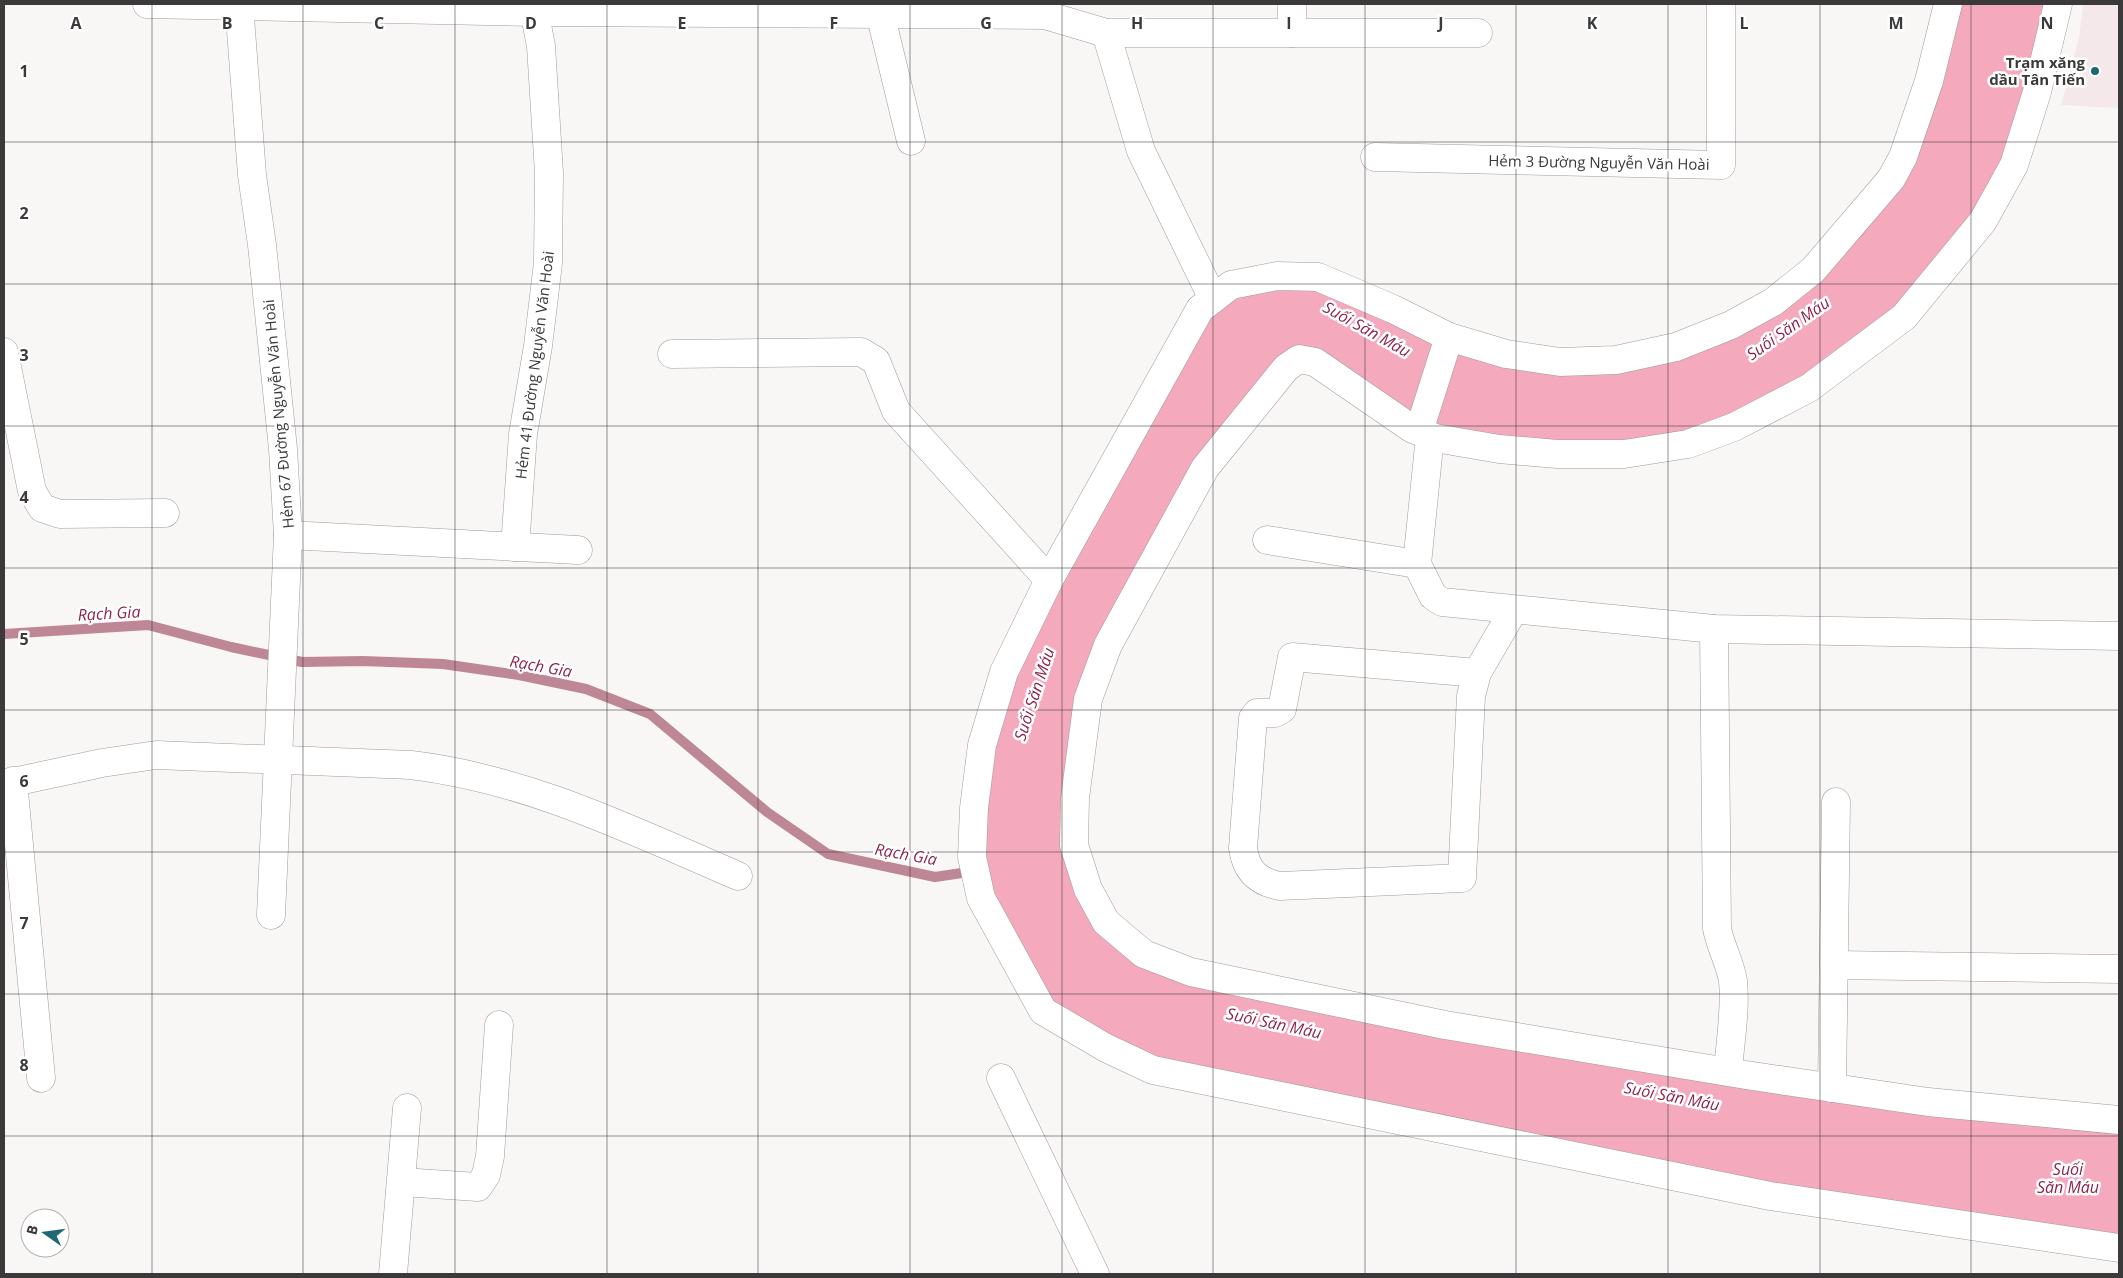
<svg xmlns="http://www.w3.org/2000/svg" width="2123" height="1278" font-family="'Open Sans',sans-serif">
<style>
.built{fill:#f4e8ea}
.water{fill:#f5a9bc;stroke:#bd8795}
.lines{fill:none;stroke-linecap:round;stroke-linejoin:round}
.stream{stroke:#bd8795;stroke-width:10}
.minor-casing{stroke:#9e9b9b;stroke-width:29}
.minor{stroke:#fff;stroke-width:28}
.grid{fill:none;stroke:#3b393a;stroke-width:1;stroke-opacity:0.55}
.poi-dot{fill:#1f6775;stroke:#fff;stroke-width:2}
.labels{text-anchor:middle;dominant-baseline:central;stroke-width:5;stroke-linejoin:round;paint-order:stroke}
.poi-label{font-size:15px;font-weight:bold;fill:#3b393a;stroke:#fff;text-anchor:end}
.street-label{font-size:15px;fill:#3b393a;stroke:#fff}
.water-label{font-size:16px;font-style:italic;fill:#8e244a;stroke:#fff}
.grid-label{font-size:16px;text-anchor:middle;font-weight:bold;fill:#3b393a;stroke:#fff;stroke-width:5;stroke-linejoin:round;paint-order:stroke}
</style>
<rect width="100%" height="100%" fill="#f9f6f6"/>
<path class="built" d="M2083,4H2119V108L2061,105L2079,38Z"/>
<path class="water" d="M1961,4H2046L2023,94L2003,161L1976,211L1896,309L1798,380L1731,415L1682,433L1621,442H1572L1506,438L1435,425L1298,347L1098,638L1063,848L1140,965L1927,1114L2106,1133L2119,1132V1235L1755,1181L1156,1058L1113,1037L1052,1002L994,895L985,855L987,803L995,747L1013,680L1061,586L1209,319L1236,296L1275,288L1316,289L1619,372L1820,280L1862,235L1904,182L1919,153L1940,92Z"/>
<g class="lines">
<path class="stream" d="M4,634L148,625L231,647L302,662L363,661L443,664L519,675L586,689L650,714L767,812L828,854L935,877L975,871"/>
<g class="minor-casing">
<g id="minor">
<path d="M147,4L536,12L1045,15L1106,33H1478"/>
<path d="M239,4L252,175L262,245L283,449L288,535L271,915"/>
<path d="M1292,4V33"/>
<path d="M1948,4L1929,81L1903,157L1891,179L1813,270L1773,302L1731,325L1676,347L1616,360L1560,362L1506,354L1449,337L1393,309L1318,277L1277,276L1231,285L1200,309L1049,580L1004,672L982,745L974,808L972,857L981,898L1043,1011L1106,1048L1153,1070L1770,1196L2119,1248"/>
<path d="M2058,4L2037,92L2014,165L1983,221L1904,317L1809,388L1734,427L1688,444L1624,454H1557L1499,449L1435,438L1411,428L1315,362L1299,359L1286,368L1205,468L1108,645L1088,699L1075,798L1074,845L1088,889L1106,922L1144,954L1191,972L1445,1025L1746,1075L1928,1102L2119,1120"/>
<path d="M880,13L911,141"/>
<path d="M1106,33L1141,151L1213,299"/>
<path d="M1375,157L1721,165V4"/>
<path d="M4,352L32,491L42,508L60,514L165,513"/>
<path d="M672,354L861,352L876,361L896,411L1049,580"/>
<path d="M1419,431L1449,337"/>
<path d="M1430,436L1417,564L1433,596L1442,602L1714,629L2119,636"/>
<path d="M288,535L578,550"/>
<path d="M1267,540L1417,564"/>
<path d="M515,547L523,434L538,346L548,263L549,173L541,46L536,20V4"/>
<path d="M1714,629L1717,928C1720,946 1730,962 1733,981C1736,1010 1730,1042 1728,1071"/>
<path d="M1477,673L1292,657L1282,709L1275,713H1257L1253,718L1243,848C1246,871 1258,882 1280,886L1462,878L1471,696L1477,673L1513,611"/>
<path d="M13,781L41,1078"/>
<path d="M4,784L102,763L156,755L411,765C528,779 631,830 738,876"/>
<path d="M1834,965L2119,969"/>
<path d="M1001,1078L1095,1274"/>
<path d="M1832,1088L1836,802"/>
<path d="M402,1182L478,1187L486,1175L490,1156L499,1025"/>
<path d="M393,1274L407,1108"/>
</g>
</g>
<use href="#minor" class="minor"/>
</g>
<path class="grid" d="M152,4V1274M303,4V1274M455,4V1274M607,4V1274M758,4V1274M910,4V1274M1062,4V1274M1213,4V1274M1365,4V1274M1516,4V1274M1668,4V1274M1820,4V1274M1971,4V1274M4,142H2119M4,284H2119M4,426H2119M4,568H2119M4,710H2119M4,852H2119M4,994H2119M4,1136H2119"/>
<circle class="poi-dot" cx="2095" cy="71" r="5"/>
<g class="labels">
<g class="poi-label">
<text x="2085" y="62">Trạm xăng<tspan x="2085" dy="17">dầu Tân Tiến</tspan></text>
</g>
<g class="street-label">
<text transform="translate(1599 162) rotate(1)">Hẻm 3 Đường Nguyễn Văn Hoài</text>
<text transform="translate(534 365) rotate(-83)">Hẻm 41 Đường Nguyễn Văn Hoài</text>
<text transform="translate(278 414) rotate(-95)">Hẻm 67 Đường Nguyễn Văn Hoài</text>
</g>
<g class="water-label">
<text transform="translate(1788 328) rotate(-35)">Suối Săn Máu</text>
<text transform="translate(1367 329) rotate(29)">Suối Săn Máu</text>
<text transform="translate(109 613) rotate(-3)">Rạch Gia</text>
<text transform="translate(541 666) rotate(10)">Rạch Gia</text>
<text transform="translate(1034 694) rotate(-72)">Suối Săn Máu</text>
<text transform="translate(906 854) rotate(10)">Rạch Gia</text>
<text transform="translate(1274 1023) rotate(12)">Suối Săn Máu</text>
<text transform="translate(1672 1096) rotate(11)">Suối Săn Máu</text>
<text x="2068" y="1169">Suối<tspan x="2068" dy="18">Săn Máu</tspan></text>
</g>
</g>
<g class="grid-label">
<text x="76" y="29">A</text>
<text x="227" y="29">B</text>
<text x="379" y="29">C</text>
<text x="531" y="29">D</text>
<text x="682" y="29">E</text>
<text x="834" y="29">F</text>
<text x="986" y="29">G</text>
<text x="1137" y="29">H</text>
<text x="1289" y="29">I</text>
<text x="1441" y="29">J</text>
<text x="1592" y="29">K</text>
<text x="1744" y="29">L</text>
<text x="1896" y="29">M</text>
<text x="2047" y="29">N</text>
<text x="24" y="77">1</text>
<text x="24" y="219">2</text>
<text x="24" y="361">3</text>
<text x="24" y="503">4</text>
<text x="24" y="645">5</text>
<text x="24" y="787">6</text>
<text x="24" y="929">7</text>
<text x="24" y="1071">8</text>
</g>
<rect width="2123" height="1278" fill="none" stroke="#3b393a" stroke-width="10"/>
<g transform="translate(45 1233) rotate(284)"><circle r="24" fill="#ffffff" stroke="#b1b0b0"/>
<path d="M0-4L9 19L0 12L-9 19Z" fill="#1f6775"/>
<text y="-8" font-size="14" font-weight="bold" text-anchor="middle" fill="#3b393a">B</text>
</g>
</svg>
